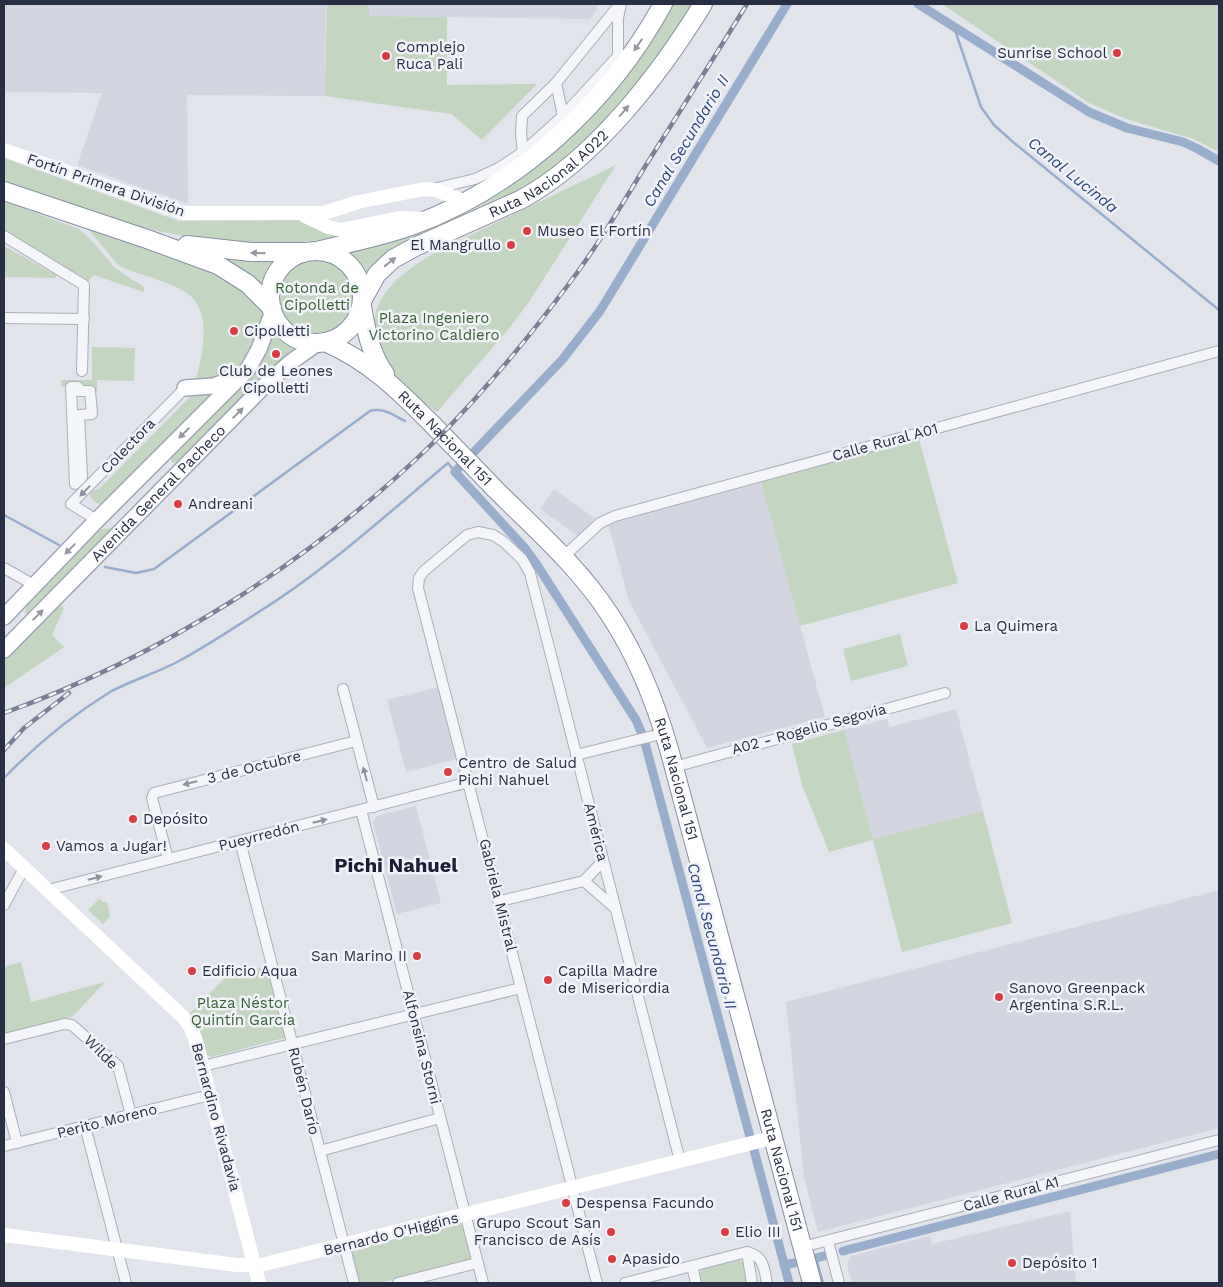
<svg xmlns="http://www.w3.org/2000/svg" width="1223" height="1287" font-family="'Work Sans',sans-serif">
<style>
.built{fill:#d3d6e0}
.green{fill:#c4d5c1}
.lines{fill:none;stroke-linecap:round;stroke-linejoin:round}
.stream{stroke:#99adcd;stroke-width:2.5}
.canal{stroke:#99adcd;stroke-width:9}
.street-casing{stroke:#aaaeb9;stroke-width:12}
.primary-casing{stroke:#9fa6b7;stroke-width:18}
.highway-casing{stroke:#878fa3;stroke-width:20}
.street{stroke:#f4f5f9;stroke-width:10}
.secondary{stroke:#fff;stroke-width:14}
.primary{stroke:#fff;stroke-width:15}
.highway{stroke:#fff;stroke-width:18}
.rail-casing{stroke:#798196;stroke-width:4.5}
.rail{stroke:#f1f3f8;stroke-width:2.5;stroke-dasharray:8;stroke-linecap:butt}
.oneway{fill:#9497a2}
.oneway2{fill:#8e929e}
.poi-dot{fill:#d93c43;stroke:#f1f3f8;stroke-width:2}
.labels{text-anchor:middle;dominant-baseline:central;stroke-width:5;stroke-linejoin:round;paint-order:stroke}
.poi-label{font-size:15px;fill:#282f44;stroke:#f1f3f8;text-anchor:start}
.street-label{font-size:15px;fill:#282f44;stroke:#f1f3f8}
.park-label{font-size:15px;fill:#376134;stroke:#f1f3f8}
.water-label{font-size:16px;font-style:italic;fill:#2e487b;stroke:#f1f3f8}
.district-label{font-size:20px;font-weight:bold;fill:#1a2035;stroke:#f1f3f8}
</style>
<rect width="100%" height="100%" fill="#e1e4eb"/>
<g class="built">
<path d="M4,4H326L325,96L187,95L188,204L77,165L102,93L4,92Z"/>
<path d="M369,4H597V9L590,19L369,16Z"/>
<path d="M761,482L825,717L707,748L629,601L608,523Z"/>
<path d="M554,489L594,518L580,537L540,509Z"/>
<path d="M438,687L457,759L406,772L387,700Z"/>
<path d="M956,709L983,811L873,839L844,730L887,719L890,727Z"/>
<path d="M416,806L441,903L397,914L373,822L377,816Z"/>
<path d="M1219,890V1128L818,1232L804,1177L786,1002Z"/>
<path d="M1070,1211L1076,1283H852L847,1264L851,1256L930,1236L932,1244Z"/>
</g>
<g class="green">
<path d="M327,4H369V16L447,17V85L537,84L482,140L451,114L325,96Z"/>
<path d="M667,4H696L676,34L599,132L562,167L367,278C361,264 353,256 339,249L500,187Z"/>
<path d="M942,4H1219V152L1194,139L1129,120L1089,103Z"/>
<path d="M4,158L179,221L306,220L344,235C317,241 290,244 261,244C250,244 239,243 227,242C148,235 78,208 4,183Z"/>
<path d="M616,165L529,302L511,326L437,412C421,400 398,387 388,370C385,364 383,357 381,352C379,345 375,337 374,330C371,289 417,262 448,246Z"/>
<path d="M4,201L79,229L94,243L114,267L131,279L144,287V292L94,275L88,281L4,230Z"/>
<path d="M89,227L230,278L264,312V318C254,344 249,370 219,379C212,381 203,380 196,380C202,356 213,312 188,294C173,283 142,275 124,268L117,264L90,231Z"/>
<path d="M4,246L56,275V278L4,277Z"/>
<path d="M237,255L283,258L272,272L264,291L216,259Z"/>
<circle cx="317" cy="296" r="38"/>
<path d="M271,325L285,341L302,348L291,354L276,365L178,462L173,463L171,460L173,455L250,374Z"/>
<path d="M92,347L135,348L134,381L97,380V392L78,391V387H61V380H92Z"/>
<path d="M224,387L103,505C96,504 89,499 90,491L99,489L194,393Z"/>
<path d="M919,439L958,583L800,626L761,482Z"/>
<path d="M114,528L30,615L25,613L26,606L38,594L42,586L98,529Z"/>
<path d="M58,602L64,608L52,635L64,647L4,688V657Z"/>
<path d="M900,634L908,666L851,681L843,649Z"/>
<path d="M844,730L873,839L983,811L1012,923L902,952L873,840L829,852L802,785L792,744Z"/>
<path d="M99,899L103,902H107L110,917L103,924L88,910Z"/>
<path d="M21,962L31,1002L105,982L72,1017L4,1034V967Z"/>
<path d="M268,966L285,1035L284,1038L211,1057L207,1055L197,1023L189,1014L227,976Z"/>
<path d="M458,1222L463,1225L471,1256L469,1260L379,1283H359L351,1252L352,1249Z"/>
<path d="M739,1260L744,1263L747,1283H701L699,1274L702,1269Z"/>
</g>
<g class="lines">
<g class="stream">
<path d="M954,27L981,107L994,125L1013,142L1219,310"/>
<path d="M4,515L59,545"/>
<path d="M105,567L136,573L154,569L370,411C383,407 393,415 405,421"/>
<path d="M4,778C36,745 71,716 110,692C132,680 157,673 179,661C205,647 229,631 254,615C324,572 385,516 448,463L455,472"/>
<path d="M816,1258L823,1283"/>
</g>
<g class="canal">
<path d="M918,4L1089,112L1127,128L1183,142L1198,149L1219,161"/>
<path d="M473,453L562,360L600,311L787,4"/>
<path d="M463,463L455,472L524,547L537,565L636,720L642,734"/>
<path d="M645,743L750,1137"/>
<path d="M754,1150L789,1283"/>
<path d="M843,1251L1219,1154"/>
<path d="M816,1258L824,1256"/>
<path d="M784,1265L794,1263"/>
</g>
<g class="street-casing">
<g id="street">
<path d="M618,62V18L621,4"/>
<path d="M556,83L563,116"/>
<path d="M523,152L563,116L618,56"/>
<path d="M433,189L475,179L499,168L523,152L521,134L522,116L556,83L620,4"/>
<path d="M4,236L84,285L82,371"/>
<path d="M4,318L84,319"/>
<path d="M71,387H78V391H90L92,414L79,415L82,477L75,484Z"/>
<path d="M97,520L71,504L185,388"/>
<path d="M563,557L600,523L615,516L1219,351"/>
<path d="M4,568L34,585"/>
<path d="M343,689L374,807"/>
<path d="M576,755L665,733"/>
<path d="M674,767L945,693"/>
<path d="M361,810L483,1283"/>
<path d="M240,841L354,1283"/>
<path d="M168,859L152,798L154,793L356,741"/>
<path d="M584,881L615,908"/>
<path d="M48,890L469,782"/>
<path d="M500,901L584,881L603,861"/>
<path d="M4,905L24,868"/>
<path d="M4,1039L64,1024L72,1025L118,1066L131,1115"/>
<path d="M203,1066L521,988"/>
<path d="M4,1092L17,1143"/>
<path d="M85,1126L126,1283"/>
<path d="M4,1146L210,1095"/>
<path d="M320,1151L440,1118"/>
<path d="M828,1241L839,1283"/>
<path d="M802,1247L1219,1140"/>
<path d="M747,1252L752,1283"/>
<path d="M692,1266L696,1283"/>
<path d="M398,1283L477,1263"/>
<path d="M597,1283L418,588L419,578L424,571L467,535L478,532L493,535L504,542L522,559L530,573L680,1161"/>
<path d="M625,1283L747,1252C764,1256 764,1268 767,1283"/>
</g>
</g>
<g class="primary-casing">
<g id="primary">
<path d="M185,388L213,386L236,378"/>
<path d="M4,617L97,520L248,369L259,349L273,311"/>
<path id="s1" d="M4,650L264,386L291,362L319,342"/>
</g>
</g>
<g class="highway-casing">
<g id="highway">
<path d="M4,191L147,239L218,265L248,284L272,308"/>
<path d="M187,245L251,252H303"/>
<path d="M316,251C348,243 380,237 411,226C518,187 609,103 663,4"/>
<circle cx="316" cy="297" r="46"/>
<path id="s2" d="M362,301L377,274L393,259L415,247L522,199C595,159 660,74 703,4"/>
<path d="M362,306C366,330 370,353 385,374"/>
<path id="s3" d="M325,342C369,361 398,390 432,424C453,446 474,467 495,489C535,529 579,567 610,615C637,656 655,701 669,749L812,1283"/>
</g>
</g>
<use href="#street" class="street"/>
<g class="secondary">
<path d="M4,150L183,213H324L358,202L424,189L436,190L464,201"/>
<path d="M305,216L328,227L341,230L400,218L427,219"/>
<path d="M4,849L183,1017L190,1026L195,1038L259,1283"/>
<path d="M4,1235L237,1265H261L772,1138"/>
</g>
<use href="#primary" class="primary"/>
<use href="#highway" class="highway"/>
<g class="rail-casing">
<g id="rail">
<path d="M4,713C162,656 310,562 431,445C481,396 526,341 568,285C597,247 621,206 646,165C680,111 714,58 747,4"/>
<path d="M4,750L24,728L69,693"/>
</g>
</g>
<use href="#rail" class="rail"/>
</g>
<defs><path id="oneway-solid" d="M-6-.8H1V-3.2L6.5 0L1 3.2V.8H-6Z" transform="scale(1.25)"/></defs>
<g class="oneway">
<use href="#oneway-solid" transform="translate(638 45) rotate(124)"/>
<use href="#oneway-solid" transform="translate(624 111) rotate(-49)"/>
<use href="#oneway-solid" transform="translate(258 253) rotate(-178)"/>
<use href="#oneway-solid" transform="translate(390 262) rotate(-38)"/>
<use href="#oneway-solid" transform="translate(238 413) rotate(-45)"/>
<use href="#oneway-solid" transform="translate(184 433) rotate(135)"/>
<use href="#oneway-solid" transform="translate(70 549) rotate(134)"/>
<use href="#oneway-solid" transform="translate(38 615) rotate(-45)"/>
</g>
<g class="oneway2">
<use href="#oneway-solid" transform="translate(85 491) rotate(134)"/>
<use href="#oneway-solid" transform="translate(365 774) rotate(-105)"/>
<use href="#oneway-solid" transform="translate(190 783) rotate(166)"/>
<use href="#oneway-solid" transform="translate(320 821) rotate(-14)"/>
<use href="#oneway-solid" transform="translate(95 878) rotate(-14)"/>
</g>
<g class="poi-dot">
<circle cx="1117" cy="53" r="5"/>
<circle cx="386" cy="56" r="5"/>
<circle cx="527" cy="231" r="5"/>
<circle cx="511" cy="245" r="5"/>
<circle cx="234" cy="331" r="5"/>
<circle cx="276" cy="354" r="5"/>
<circle cx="178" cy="504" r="5"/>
<circle cx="964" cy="626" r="5"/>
<circle cx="448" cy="772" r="5"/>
<circle cx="133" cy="819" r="5"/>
<circle cx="46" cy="846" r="5"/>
<circle cx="417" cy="956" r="5"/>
<circle cx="192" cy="971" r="5"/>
<circle cx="548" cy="980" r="5"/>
<circle cx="999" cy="997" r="5"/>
<circle cx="566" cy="1203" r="5"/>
<circle cx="611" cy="1232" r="5"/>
<circle cx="725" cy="1232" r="5"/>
<circle cx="612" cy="1259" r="5"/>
<circle cx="1012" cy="1263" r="5"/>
</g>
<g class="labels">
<g class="poi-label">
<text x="396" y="47">Complejo<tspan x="396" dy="17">Ruca Pali</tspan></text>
<text x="1107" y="53" text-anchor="end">Sunrise School</text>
<text x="537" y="231">Museo El Fortín</text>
<text x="501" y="245" text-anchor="end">El Mangrullo</text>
<text x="244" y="331">Cipolletti</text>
<text x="276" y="371" text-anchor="middle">Club de Leones<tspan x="276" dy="17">Cipolletti</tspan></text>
<text x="188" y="504">Andreani</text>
<text x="974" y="626">La Quimera</text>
<text x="458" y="763">Centro de Salud<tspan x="458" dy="17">Pichi Nahuel</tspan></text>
<text x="143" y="819">Depósito</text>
<text x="56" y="846">Vamos a Jugar!</text>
<text x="407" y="956" text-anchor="end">San Marino II</text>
<text x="202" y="971">Edificio Aqua</text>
<text x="558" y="971">Capilla Madre<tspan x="558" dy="17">de Misericordia</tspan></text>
<text x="1009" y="988">Sanovo Greenpack<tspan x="1009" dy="17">Argentina S.R.L.</tspan></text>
<text x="576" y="1203">Despensa Facundo</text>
<text x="601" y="1223" text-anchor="end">Grupo Scout San<tspan x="601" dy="17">Francisco de Asís</tspan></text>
<text x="735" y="1232">Elio III</text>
<text x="622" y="1259">Apasido</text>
<text x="1022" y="1263">Depósito 1</text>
</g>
<g class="street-label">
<text stroke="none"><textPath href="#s2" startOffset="231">Ruta Nacional A022</textPath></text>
<text transform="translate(106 185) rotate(19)">Fortín Primera División</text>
<text stroke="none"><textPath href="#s3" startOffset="155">Ruta Nacional 151</textPath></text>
<text transform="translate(885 442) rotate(-15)">Calle Rural A01</text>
<text transform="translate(128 446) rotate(-46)">Colectora</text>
<text stroke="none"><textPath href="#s1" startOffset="220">Avenida General Pacheco</textPath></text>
<text transform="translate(809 729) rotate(-15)">A02 - Rogelio Segovia</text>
<text transform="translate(254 767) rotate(-14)">3 de Octubre</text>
<text stroke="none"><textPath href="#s3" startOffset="575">Ruta Nacional 151</textPath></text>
<text transform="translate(596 832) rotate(76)">América</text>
<text transform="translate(259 836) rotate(-14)">Pueyrredón</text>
<text transform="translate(498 895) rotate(76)">Gabriela Mistral</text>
<text transform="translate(422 1047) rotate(76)">Alfonsina Storni</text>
<text transform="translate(101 1052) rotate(45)">Wilde</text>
<text transform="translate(304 1091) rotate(76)">Rubén Darío</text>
<text transform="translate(216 1117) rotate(75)">Bernardino Rivadavia</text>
<text transform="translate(107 1121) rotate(-14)">Perito Moreno</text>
<text stroke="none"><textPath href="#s3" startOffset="980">Ruta Nacional 151</textPath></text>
<text transform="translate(1011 1194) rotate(-15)">Calle Rural A1</text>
<text transform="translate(391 1234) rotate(-14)">Bernardo O'Higgins</text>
</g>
<g class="park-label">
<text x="317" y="288">Rotonda de<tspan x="317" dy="17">Cipolletti</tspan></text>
<text x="434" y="318">Plaza Ingeniero<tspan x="434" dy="17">Victorino Caldiero</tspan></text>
<text x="243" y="1003">Plaza Néstor<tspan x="243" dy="17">Quintín García</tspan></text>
</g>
<g class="water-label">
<text transform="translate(686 141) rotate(-59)">Canal Secundario II</text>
<text transform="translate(1073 175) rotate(39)">Canal Lucinda</text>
<text transform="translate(712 936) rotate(75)">Canal Secundario II</text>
</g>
<g class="district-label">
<text x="396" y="865">Pichi Nahuel</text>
</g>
</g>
<rect width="1223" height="1287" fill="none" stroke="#282f44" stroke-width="10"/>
</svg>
